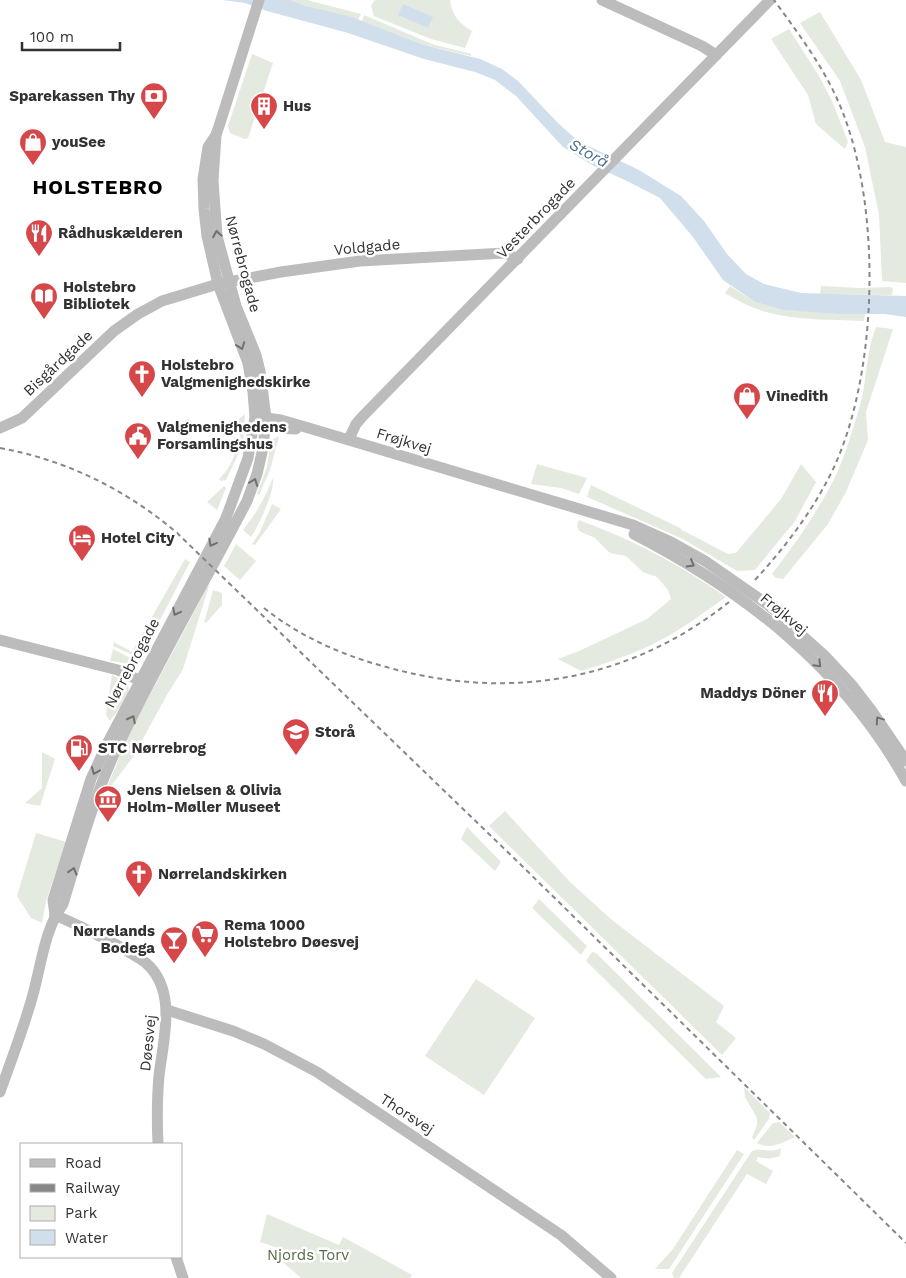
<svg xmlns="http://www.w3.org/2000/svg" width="906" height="1278" font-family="'Work Sans',sans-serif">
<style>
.green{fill:#e4eadf}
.water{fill:#d0dfeb}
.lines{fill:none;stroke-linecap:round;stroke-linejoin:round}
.secondary{stroke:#bcbcbc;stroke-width:11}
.rail{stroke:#878787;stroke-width:2;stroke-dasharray:5 4;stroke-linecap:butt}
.oneway{stroke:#707070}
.labels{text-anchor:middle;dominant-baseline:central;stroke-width:5;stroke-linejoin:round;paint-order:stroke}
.poi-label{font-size:15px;font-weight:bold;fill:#323232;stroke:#fff;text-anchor:start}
.street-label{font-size:15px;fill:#323232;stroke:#fff}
.park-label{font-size:15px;fill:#536a43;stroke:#fff}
.water-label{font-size:16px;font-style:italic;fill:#466e8e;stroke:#fff}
.district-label{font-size:20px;font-weight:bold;letter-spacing:1px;fill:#000;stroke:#fff}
</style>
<rect width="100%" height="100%" fill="#fff"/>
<g class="green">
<path d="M291,0H307L361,14L358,20L306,6Z"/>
<path d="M375,0H450C452,16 459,23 472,31L465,48L431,39L374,16L371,6Z"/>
<path d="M820,12L861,80L885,142L906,147V283L882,281L879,215L865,147L840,81L800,23Z"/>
<path d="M364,15L432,44L471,54V56L424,45L362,21Z"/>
<path d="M789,29L819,76L832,101L848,142L845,149L816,124L808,95L771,39Z"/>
<path d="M252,54L273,63L248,138L245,139L230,133L228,126Z"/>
<path d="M730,286L755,302L783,310L865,314L864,321C830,319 793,321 760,310C748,306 736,300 725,293Z"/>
<path d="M821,286L860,288L891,287L893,289L892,295L820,294Z"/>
<path d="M876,327L893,329L866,412L868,440L846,492L828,524L783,579L776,578L772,574C797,542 821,507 838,471C847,449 854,425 861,402C867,378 866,351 876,327Z"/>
<path d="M245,414L243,444L226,480L221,481L219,479C227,471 235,460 235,448L239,444L237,440L241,438L238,432L235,433L230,426Z"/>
<path d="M279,436L270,470L259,495L257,494L267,467L271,440Z"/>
<path d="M537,464L587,478L579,494L561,488L531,484Z"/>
<path d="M801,464L816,482L795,521L755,570L737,571L683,539L587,497L591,485L680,528L682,530L728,554L736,553L781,499Z"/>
<path d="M273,478C275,491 259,525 251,537L243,530C256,514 265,498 273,478Z"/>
<path d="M224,486L226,488L217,510L207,502Z"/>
<path d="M272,504L281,509L255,545L252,544L260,532Z"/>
<path d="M579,520C635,541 677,563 726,597C701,615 675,634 647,647C625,657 603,664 581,671L558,659L579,651L647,619L671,599L668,590L657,577L643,572L626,556L610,553L595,538L579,531L577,525Z"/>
<path d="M236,544L256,561L240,580L224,566Z"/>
<path d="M185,559L190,562L160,620L137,657L113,646L114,642L132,652Z"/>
<path d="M208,586H209L183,669L168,693L133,757L108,790H106L118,761L123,745Z"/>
<path d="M213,590L222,593V605L206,623H204Z"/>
<path d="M113,649L136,661L132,664L110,661Z"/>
<path d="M112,675L128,684C132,696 117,711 110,721L106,715Z"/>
<path d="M42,752L55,759L40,806L25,803L42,788Z"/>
<path d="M505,811L570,882L612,920L724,1006L716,1022L736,1038L722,1055L489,826Z"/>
<path d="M467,827L501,862L495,871L461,839Z"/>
<path d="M36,833L66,842L46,901L42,923L31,918L17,896Z"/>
<path d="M539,899L587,946L581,955L532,908Z"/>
<path d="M592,952L596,953L721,1077L706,1079L586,961Z"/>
<path d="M476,979L535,1018L484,1095L425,1056Z"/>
<path d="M744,1087L770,1113L769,1119L754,1140L752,1137L757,1125V1118L745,1097Z"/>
<path d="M779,1122L795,1137C781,1143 771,1150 757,1143L773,1123Z"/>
<path d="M781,1148L780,1156C773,1159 766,1159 758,1157L756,1161L773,1171L766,1184L747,1174L679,1278H674L672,1273L752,1151C762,1147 770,1154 781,1148Z"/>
<path d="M737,1150L744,1154L669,1269H655L673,1249Z"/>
<path d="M267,1214L339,1245L343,1237L412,1275L410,1278H301L276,1256L278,1248L260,1242Z"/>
</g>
<g class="water">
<path d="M223,0H291L306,6L352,17L424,45L480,59L502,69L518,81L558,123L578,141L639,170L681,196L704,221L727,254L746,274L764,284L801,293L906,296V317L885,314H840L783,310L755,302L723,280L693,237L660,198L627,181L592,165L563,147L516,96L495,80L475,72L424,59L348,33L267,11L245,3Z"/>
<path d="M403,4L433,17L428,28L398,15Z"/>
</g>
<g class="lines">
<g class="secondary">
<path d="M602,0L702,46L716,55"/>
<path d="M259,417L281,420L312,429L633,525L671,542L705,561L767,604L824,655L852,685L872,711L906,761"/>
<path d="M259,427L296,429"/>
<path d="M0,428L22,418L114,331L138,314L162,301L218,284L281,272L360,261L505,253L518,259"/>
<path d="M349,439L356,424L362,417L770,0"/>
<path d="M634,534C746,592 844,669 906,781"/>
<path d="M0,640L118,670L145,683"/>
<path d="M55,915L53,900L91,779L107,744L226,518L248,458L255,417L253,392L248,363L218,284L207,236L204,209L203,179L208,147L216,135L221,120L259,0"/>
<path d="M55,915C76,924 96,934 117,945C126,951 137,956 146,963C178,991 163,1040 159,1076C157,1098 157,1122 158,1144"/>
<path d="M167,1010L233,1031L264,1044L317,1072L561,1235L611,1278"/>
<path d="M0,1092C11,1061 23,1030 32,998C41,967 44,930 63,904C79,852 93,799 116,750C156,665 204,584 247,501L257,474L263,448L266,418L260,371L256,355L236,306L217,236L213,181L216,135"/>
<path d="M176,1257L183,1278"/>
</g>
<g class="rail">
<path d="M0,448C66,460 125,489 176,532L517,861L906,1243"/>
<path d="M755,580C787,545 815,508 835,465C878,369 881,211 843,113C827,71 800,36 774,0"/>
<path d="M264,608C302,638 344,656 390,668C510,701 630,681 729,602"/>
</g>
</g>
<defs><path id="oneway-chevron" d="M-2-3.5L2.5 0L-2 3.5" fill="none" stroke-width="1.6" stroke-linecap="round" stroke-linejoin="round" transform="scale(1.25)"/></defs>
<g class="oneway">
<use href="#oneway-chevron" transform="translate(217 234) rotate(-100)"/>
<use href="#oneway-chevron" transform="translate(241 346) rotate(70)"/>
<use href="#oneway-chevron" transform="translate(254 482) rotate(-69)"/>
<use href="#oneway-chevron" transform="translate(212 543) rotate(119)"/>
<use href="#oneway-chevron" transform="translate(691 564) rotate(30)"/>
<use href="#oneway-chevron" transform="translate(176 612) rotate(118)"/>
<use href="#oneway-chevron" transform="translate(818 664) rotate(46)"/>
<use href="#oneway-chevron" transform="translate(132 719) rotate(-63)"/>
<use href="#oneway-chevron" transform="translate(879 720) rotate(-124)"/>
<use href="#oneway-chevron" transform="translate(95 771) rotate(113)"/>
<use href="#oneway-chevron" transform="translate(73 871) rotate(-73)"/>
</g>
<defs>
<g id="bank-pin" transform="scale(1.4375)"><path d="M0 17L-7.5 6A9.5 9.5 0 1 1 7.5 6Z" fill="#d6474a" stroke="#fff"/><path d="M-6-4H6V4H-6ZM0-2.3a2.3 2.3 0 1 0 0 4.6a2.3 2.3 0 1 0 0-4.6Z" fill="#fff"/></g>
<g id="building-pin" transform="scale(1.4375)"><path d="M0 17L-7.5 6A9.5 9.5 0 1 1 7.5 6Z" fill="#d6474a" stroke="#fff"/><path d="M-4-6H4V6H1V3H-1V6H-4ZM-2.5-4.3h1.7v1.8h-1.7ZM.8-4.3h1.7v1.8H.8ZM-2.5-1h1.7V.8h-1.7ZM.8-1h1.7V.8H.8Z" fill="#fff"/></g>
<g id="shop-pin" transform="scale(1.4375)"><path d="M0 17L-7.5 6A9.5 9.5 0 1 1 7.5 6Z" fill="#d6474a" stroke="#fff"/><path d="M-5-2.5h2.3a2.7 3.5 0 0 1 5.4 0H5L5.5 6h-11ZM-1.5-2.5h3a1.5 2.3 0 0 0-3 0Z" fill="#fff"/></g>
<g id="restaurant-pin" transform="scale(1.4375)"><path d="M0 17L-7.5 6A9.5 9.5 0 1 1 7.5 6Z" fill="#d6474a" stroke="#fff"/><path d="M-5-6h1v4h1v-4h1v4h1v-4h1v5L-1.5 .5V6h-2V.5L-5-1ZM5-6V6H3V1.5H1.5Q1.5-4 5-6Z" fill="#fff"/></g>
<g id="library-pin" transform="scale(1.4375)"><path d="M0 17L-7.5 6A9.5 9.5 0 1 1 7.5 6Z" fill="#d6474a" stroke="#fff"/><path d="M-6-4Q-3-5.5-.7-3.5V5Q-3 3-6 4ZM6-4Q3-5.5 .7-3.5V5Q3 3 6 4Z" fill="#fff"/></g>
<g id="church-pin" transform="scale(1.4375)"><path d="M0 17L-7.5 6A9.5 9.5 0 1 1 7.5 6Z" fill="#d6474a" stroke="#fff"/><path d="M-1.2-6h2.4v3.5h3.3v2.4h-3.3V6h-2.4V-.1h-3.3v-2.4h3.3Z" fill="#fff"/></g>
<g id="civic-pin" transform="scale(1.4375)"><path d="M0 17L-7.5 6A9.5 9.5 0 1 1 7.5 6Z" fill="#d6474a" stroke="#fff"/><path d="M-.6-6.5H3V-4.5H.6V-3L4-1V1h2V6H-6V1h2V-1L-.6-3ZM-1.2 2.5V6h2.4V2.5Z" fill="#fff"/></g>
<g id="hotel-pin" transform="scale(1.4375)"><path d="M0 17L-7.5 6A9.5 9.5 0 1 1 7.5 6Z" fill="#d6474a" stroke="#fff"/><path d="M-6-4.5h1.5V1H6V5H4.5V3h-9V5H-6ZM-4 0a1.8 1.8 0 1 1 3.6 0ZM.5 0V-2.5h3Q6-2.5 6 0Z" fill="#fff"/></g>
<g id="school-pin" transform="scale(1.4375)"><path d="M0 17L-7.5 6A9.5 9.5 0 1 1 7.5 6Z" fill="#d6474a" stroke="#fff"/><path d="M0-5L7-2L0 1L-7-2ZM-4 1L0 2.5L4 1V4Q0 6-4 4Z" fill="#fff"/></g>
<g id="fuel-pin" transform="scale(1.4375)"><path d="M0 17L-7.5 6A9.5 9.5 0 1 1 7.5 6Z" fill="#d6474a" stroke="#fff"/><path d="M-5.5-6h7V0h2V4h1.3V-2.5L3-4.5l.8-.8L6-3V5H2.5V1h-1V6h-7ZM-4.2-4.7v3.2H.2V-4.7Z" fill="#fff"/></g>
<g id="museum-pin" transform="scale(1.4375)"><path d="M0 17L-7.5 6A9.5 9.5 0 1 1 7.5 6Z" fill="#d6474a" stroke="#fff"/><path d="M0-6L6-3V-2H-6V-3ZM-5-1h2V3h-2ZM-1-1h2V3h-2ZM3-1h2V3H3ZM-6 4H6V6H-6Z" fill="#fff"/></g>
<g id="supermarket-pin" transform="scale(1.4375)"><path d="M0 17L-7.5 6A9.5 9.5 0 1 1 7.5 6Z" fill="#d6474a" stroke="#fff"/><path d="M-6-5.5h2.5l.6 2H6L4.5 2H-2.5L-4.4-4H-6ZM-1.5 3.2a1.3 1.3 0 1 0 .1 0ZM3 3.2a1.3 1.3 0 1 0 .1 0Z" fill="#fff"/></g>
<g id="bar-pin" transform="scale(1.4375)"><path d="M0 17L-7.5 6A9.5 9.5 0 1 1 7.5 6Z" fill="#d6474a" stroke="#fff"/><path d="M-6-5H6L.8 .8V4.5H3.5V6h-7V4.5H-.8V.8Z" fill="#fff"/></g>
</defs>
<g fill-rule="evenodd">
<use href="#bank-pin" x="154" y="96"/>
<use href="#building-pin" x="264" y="106"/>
<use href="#shop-pin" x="33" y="142"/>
<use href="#restaurant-pin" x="39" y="233"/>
<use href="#library-pin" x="44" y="296"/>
<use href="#church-pin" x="142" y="374"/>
<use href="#shop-pin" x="747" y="396"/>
<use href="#civic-pin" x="138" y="436"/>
<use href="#hotel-pin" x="82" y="538"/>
<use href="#restaurant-pin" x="825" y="693"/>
<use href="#school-pin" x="296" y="732"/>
<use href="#fuel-pin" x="79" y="748"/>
<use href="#museum-pin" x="108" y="799"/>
<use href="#church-pin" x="139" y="874"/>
<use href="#supermarket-pin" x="205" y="934"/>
<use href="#bar-pin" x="174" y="940"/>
</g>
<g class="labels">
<g class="poi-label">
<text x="135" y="96" text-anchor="end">Sparekassen Thy</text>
<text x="283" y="106">Hus</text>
<text x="52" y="142">youSee</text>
<text x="58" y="233">Rådhuskælderen</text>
<text x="63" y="287">Holstebro<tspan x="63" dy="17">Bibliotek</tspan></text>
<text x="161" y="365">Holstebro<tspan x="161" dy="17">Valgmenighedskirke</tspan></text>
<text x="766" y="396">Vinedith</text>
<text x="157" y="427">Valgmenighedens<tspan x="157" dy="17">Forsamlingshus</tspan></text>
<text x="101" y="538">Hotel City</text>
<text x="806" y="693" text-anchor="end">Maddys Döner</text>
<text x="315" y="732">Storå</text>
<text x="98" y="748">STC Nørrebrog</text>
<text x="127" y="790">Jens Nielsen &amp; Olivia<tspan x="127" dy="17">Holm-Møller Museet</tspan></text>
<text x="158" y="874">Nørrelandskirken</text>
<text x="224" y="925">Rema 1000<tspan x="224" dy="17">Holstebro Døesvej</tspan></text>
<text x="155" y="931" text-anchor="end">Nørrelands<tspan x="155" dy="17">Bodega</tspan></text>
</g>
<g class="street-label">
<text transform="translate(536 218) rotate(-46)">Vesterbrogade</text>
<text transform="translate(367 247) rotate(-5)">Voldgade</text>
<text transform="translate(243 264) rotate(75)">Nørrebrogade</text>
<text transform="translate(58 363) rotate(-43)">Bisgårdgade</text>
<text transform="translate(404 441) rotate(17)">Frøjkvej</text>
<text transform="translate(784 614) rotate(40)">Frøjkvej</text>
<text transform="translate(132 663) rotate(-62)">Nørrebrogade</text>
<text transform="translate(148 1043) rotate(-84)">Døesvej</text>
<text transform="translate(407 1114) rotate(33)">Thorsvej</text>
</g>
<g class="park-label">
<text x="308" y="1255">Njords Torv</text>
</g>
<g class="water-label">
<text transform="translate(589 153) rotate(29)">Storå</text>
</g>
<g class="district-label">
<text x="98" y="187">HOLSTEBRO</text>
</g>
</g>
<rect x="20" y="1143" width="162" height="115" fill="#ffffff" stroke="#adadad"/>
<rect x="30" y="1159" width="25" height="8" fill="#bcbcbc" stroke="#adadad"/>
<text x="65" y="1168" font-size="15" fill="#323232">Road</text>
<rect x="30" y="1184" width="25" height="8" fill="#878787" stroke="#adadad"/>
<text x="65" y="1193" font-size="15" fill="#323232">Railway</text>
<rect x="30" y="1206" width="25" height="15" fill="#e4eadf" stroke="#adadad"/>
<text x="65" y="1218" font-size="15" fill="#323232">Park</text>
<rect x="30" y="1230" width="25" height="15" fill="#d0dfeb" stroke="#adadad"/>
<text x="65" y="1243" font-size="15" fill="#323232">Water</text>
<path d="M22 42v8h98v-8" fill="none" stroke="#323232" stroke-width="2.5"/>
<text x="30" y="42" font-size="15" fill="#323232" stroke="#ffffff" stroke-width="4" paint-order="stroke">100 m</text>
</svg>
